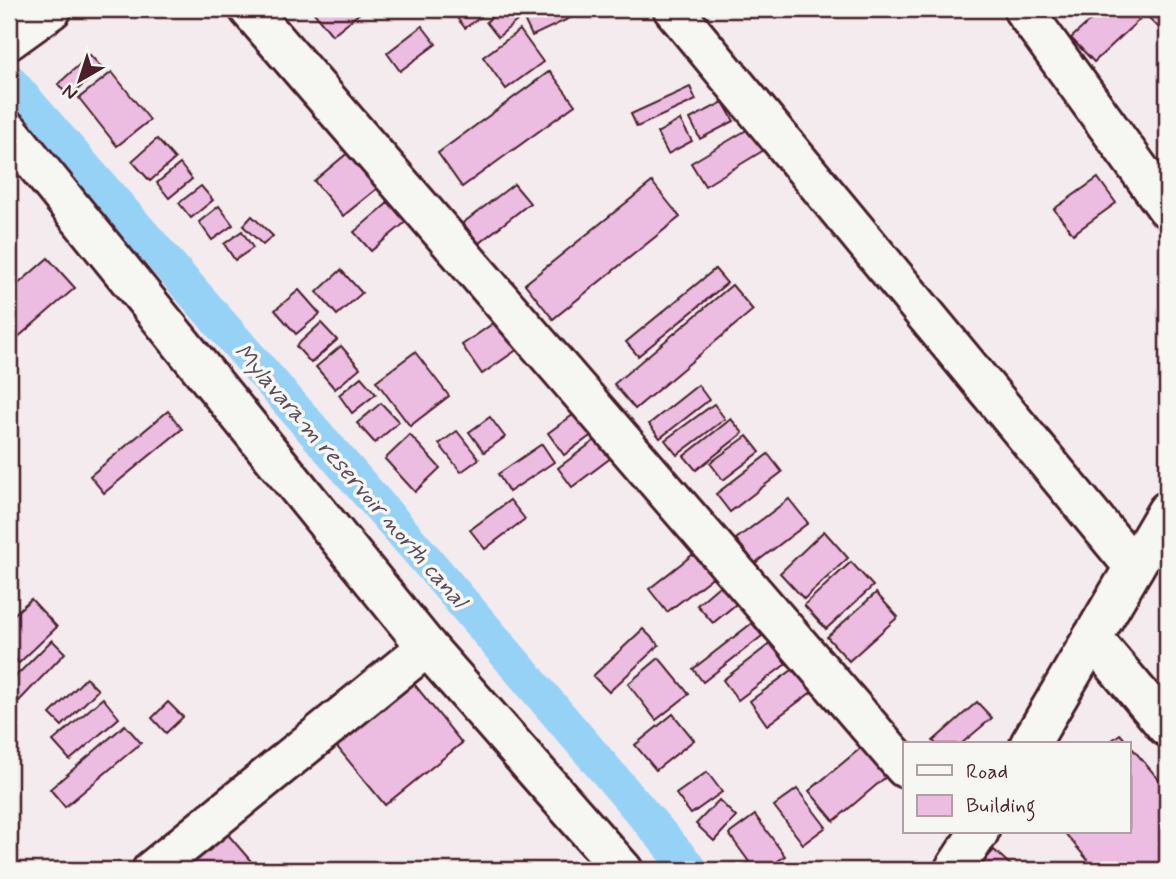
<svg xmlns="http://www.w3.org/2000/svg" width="1176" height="879" font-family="Mynerve,sans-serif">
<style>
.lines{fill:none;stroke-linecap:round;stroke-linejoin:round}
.canal{stroke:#96d2f6;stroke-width:35}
.building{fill:#ecbde0;stroke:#4a1f2b;stroke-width:2}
.minor-casing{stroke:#4a1f2b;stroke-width:44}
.major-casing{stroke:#4a1f2b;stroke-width:44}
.minor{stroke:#f6f6f2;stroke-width:38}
.major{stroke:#f6f6f2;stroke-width:38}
.labels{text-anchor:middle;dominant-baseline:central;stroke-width:7;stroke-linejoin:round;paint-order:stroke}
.water-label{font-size:24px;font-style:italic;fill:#5d4c5e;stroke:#f6f6f2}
</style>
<rect width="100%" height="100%" fill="#f4ebee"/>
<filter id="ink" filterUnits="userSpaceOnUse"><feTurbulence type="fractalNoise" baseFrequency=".0143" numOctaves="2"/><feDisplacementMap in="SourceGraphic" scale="14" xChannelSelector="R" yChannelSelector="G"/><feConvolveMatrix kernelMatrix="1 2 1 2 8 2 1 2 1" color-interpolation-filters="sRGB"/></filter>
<g filter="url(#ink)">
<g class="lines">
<path class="canal" d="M9,81L421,554L691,870"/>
</g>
<g class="building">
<path d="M311,9H365L332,35Z"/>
<path d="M450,9H492L465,28Z"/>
<path d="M502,9H507L517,21L498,37L486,22Z"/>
<path d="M519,9H582L583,12L532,36Z"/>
<path d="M1103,9H1129L1139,20L1094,62L1071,38Z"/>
<path d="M1145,9H1167L1166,35L1142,11Z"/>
<path d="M422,26L436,44L400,71L387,53Z"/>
<path d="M520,30L543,62L506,89L483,57Z"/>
<path d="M90,55L102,68L69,97L58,84Z"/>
<path d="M550,71L575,105L462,187L438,153Z"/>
<path d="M112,72L150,120L117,146L79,98Z"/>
<path d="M690,87L696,100L637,127L631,114Z"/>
<path d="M723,102L734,121L700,139L690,119Z"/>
<path d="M680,120L692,141L668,154L657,133Z"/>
<path d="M755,125L769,147L705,186L691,163Z"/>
<path d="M157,139L175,159L150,181L132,161Z"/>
<path d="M350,151L380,186L343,216L314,181Z"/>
<path d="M180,164L192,179L169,198L157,183Z"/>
<path d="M1098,178L1116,203L1073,234L1054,209Z"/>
<path d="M652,182L680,217L553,319L525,284Z"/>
<path d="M514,184L530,203L479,243L463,223Z"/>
<path d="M201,186L213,200L191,218L179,203Z"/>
<path d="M396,196L413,216L371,251L354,232Z"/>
<path d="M219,206L233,225L212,240L199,222Z"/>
<path d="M252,216L273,236L263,245L243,226Z"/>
<path d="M242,231L253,248L235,260L224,244Z"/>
<path d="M48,258L75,288L9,345V292Z"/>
<path d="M715,269L727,283L638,356L626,342Z"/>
<path d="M341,270L362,293L337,315L317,292Z"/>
<path d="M732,285L753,310L635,409L614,384Z"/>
<path d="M299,290L320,314L296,334L275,310Z"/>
<path d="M498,320L518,349L482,374L462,345Z"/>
<path d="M321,323L337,340L311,363L296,346Z"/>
<path d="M341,346L360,368L335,389L316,367Z"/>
<path d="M415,352L449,396L410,426L376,381Z"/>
<path d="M361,377L376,394L352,413L339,395Z"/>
<path d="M698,385L709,400L660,438L649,424Z"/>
<path d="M381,403L399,422L375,443L357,423Z"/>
<path d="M714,404L725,419L677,455L665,440Z"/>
<path d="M584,407L600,429L564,455L548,433Z"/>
<path d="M168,411L182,429L104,493L90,476Z"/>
<path d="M490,417L505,437L484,452L469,432Z"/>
<path d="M731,419L743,433L696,470L684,456Z"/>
<path d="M457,431L479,459L461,472L439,444Z"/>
<path d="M606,432L620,451L572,487L558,468Z"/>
<path d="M410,435L440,468L415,492L385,459Z"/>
<path d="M747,436L760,452L723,480L710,463Z"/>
<path d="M542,444L554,462L509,492L498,474Z"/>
<path d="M768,454L782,472L730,512L716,494Z"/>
<path d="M789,499L808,523L755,563L736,539Z"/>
<path d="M510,500L525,519L485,549L470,530Z"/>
<path d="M824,531L848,558L804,599L780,573Z"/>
<path d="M696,552L714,576L667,612L649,589Z"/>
<path d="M851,562L873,586L826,629L804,605Z"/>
<path d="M725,581L741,600L713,623L697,605Z"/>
<path d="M876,593L898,617L849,661L827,637Z"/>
<path d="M31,599L57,627L19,663L9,652V619Z"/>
<path d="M752,623L762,636L703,682L693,669Z"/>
<path d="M643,629L659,645L609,692L593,676Z"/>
<path d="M52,640L65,653L19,701L9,691V683Z"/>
<path d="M771,643L786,664L738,700L723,680Z"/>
<path d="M659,658L689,694L656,720L628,684Z"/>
<path d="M799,665L817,688L767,725L750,701Z"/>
<path d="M86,678L98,690L62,726L50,714Z"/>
<path d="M410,679L462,743L385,805L333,742Z"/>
<path d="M103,698L119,718L70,760L53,741Z"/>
<path d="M168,702L183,717L166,733L152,718Z"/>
<path d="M977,702L992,718L961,744H936L933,741Z"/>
<path d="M673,714L694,740L656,770L635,745Z"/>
<path d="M125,725L141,743L65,807L50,789Z"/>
<path d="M1120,734L1167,789V870H1096L1064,832H1129V744H1107Z"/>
<path d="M862,747L887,776L834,821L809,791Z"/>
<path d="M707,772L722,792L691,814L676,794Z"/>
<path d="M797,789L826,827L803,844L774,806Z"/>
<path d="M719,800L736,817L714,841L696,824Z"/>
<path d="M755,815L785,856L765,870H755L729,834Z"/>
<path d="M224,830L256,867L253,870H179Z"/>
<path d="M994,850L1016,870H976Z"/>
</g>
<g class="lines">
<g class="minor-casing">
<g id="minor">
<path d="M249,9L905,768"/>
<path d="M673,9L1134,567"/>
<path d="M1023,9L1167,208"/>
<path d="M9,40L52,9"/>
<path d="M1092,638L1167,727"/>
<path d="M152,870L427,647"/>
</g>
</g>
<g class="major-casing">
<g id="major">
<path d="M9,131L427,647L623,870"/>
<path d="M1030,744L1167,511"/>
<path d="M954,870L979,832"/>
</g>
</g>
<use href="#minor" class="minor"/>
<use href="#major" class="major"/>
</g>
</g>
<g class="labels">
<g class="water-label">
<text transform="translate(350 476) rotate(49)">Mylavaram reservoir north canal</text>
</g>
</g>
<rect width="1176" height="879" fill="none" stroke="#f6f6f2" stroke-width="35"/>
<rect x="18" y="18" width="1141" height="844" fill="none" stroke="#4a1f2b" stroke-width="2.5" filter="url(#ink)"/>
<rect x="903" y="742" width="228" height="91" fill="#f6f6f2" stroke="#b1a0a2" stroke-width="2"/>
<rect x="917" y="765" width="35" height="10" fill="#f6f6f2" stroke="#b1a0a2" stroke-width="2"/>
<text x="966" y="778" font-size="21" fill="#4a1f2b">Road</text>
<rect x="917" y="795" width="35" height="21" fill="#ecbde0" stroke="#b1a0a2" stroke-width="2"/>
<text x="966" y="812" font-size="21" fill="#4a1f2b">Building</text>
<g transform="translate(80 80) rotate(219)" stroke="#f6f6f2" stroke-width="5" paint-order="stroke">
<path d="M0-5L12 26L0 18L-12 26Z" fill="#4a1f2b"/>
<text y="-10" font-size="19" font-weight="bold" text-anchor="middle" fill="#4a1f2b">N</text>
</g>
</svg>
